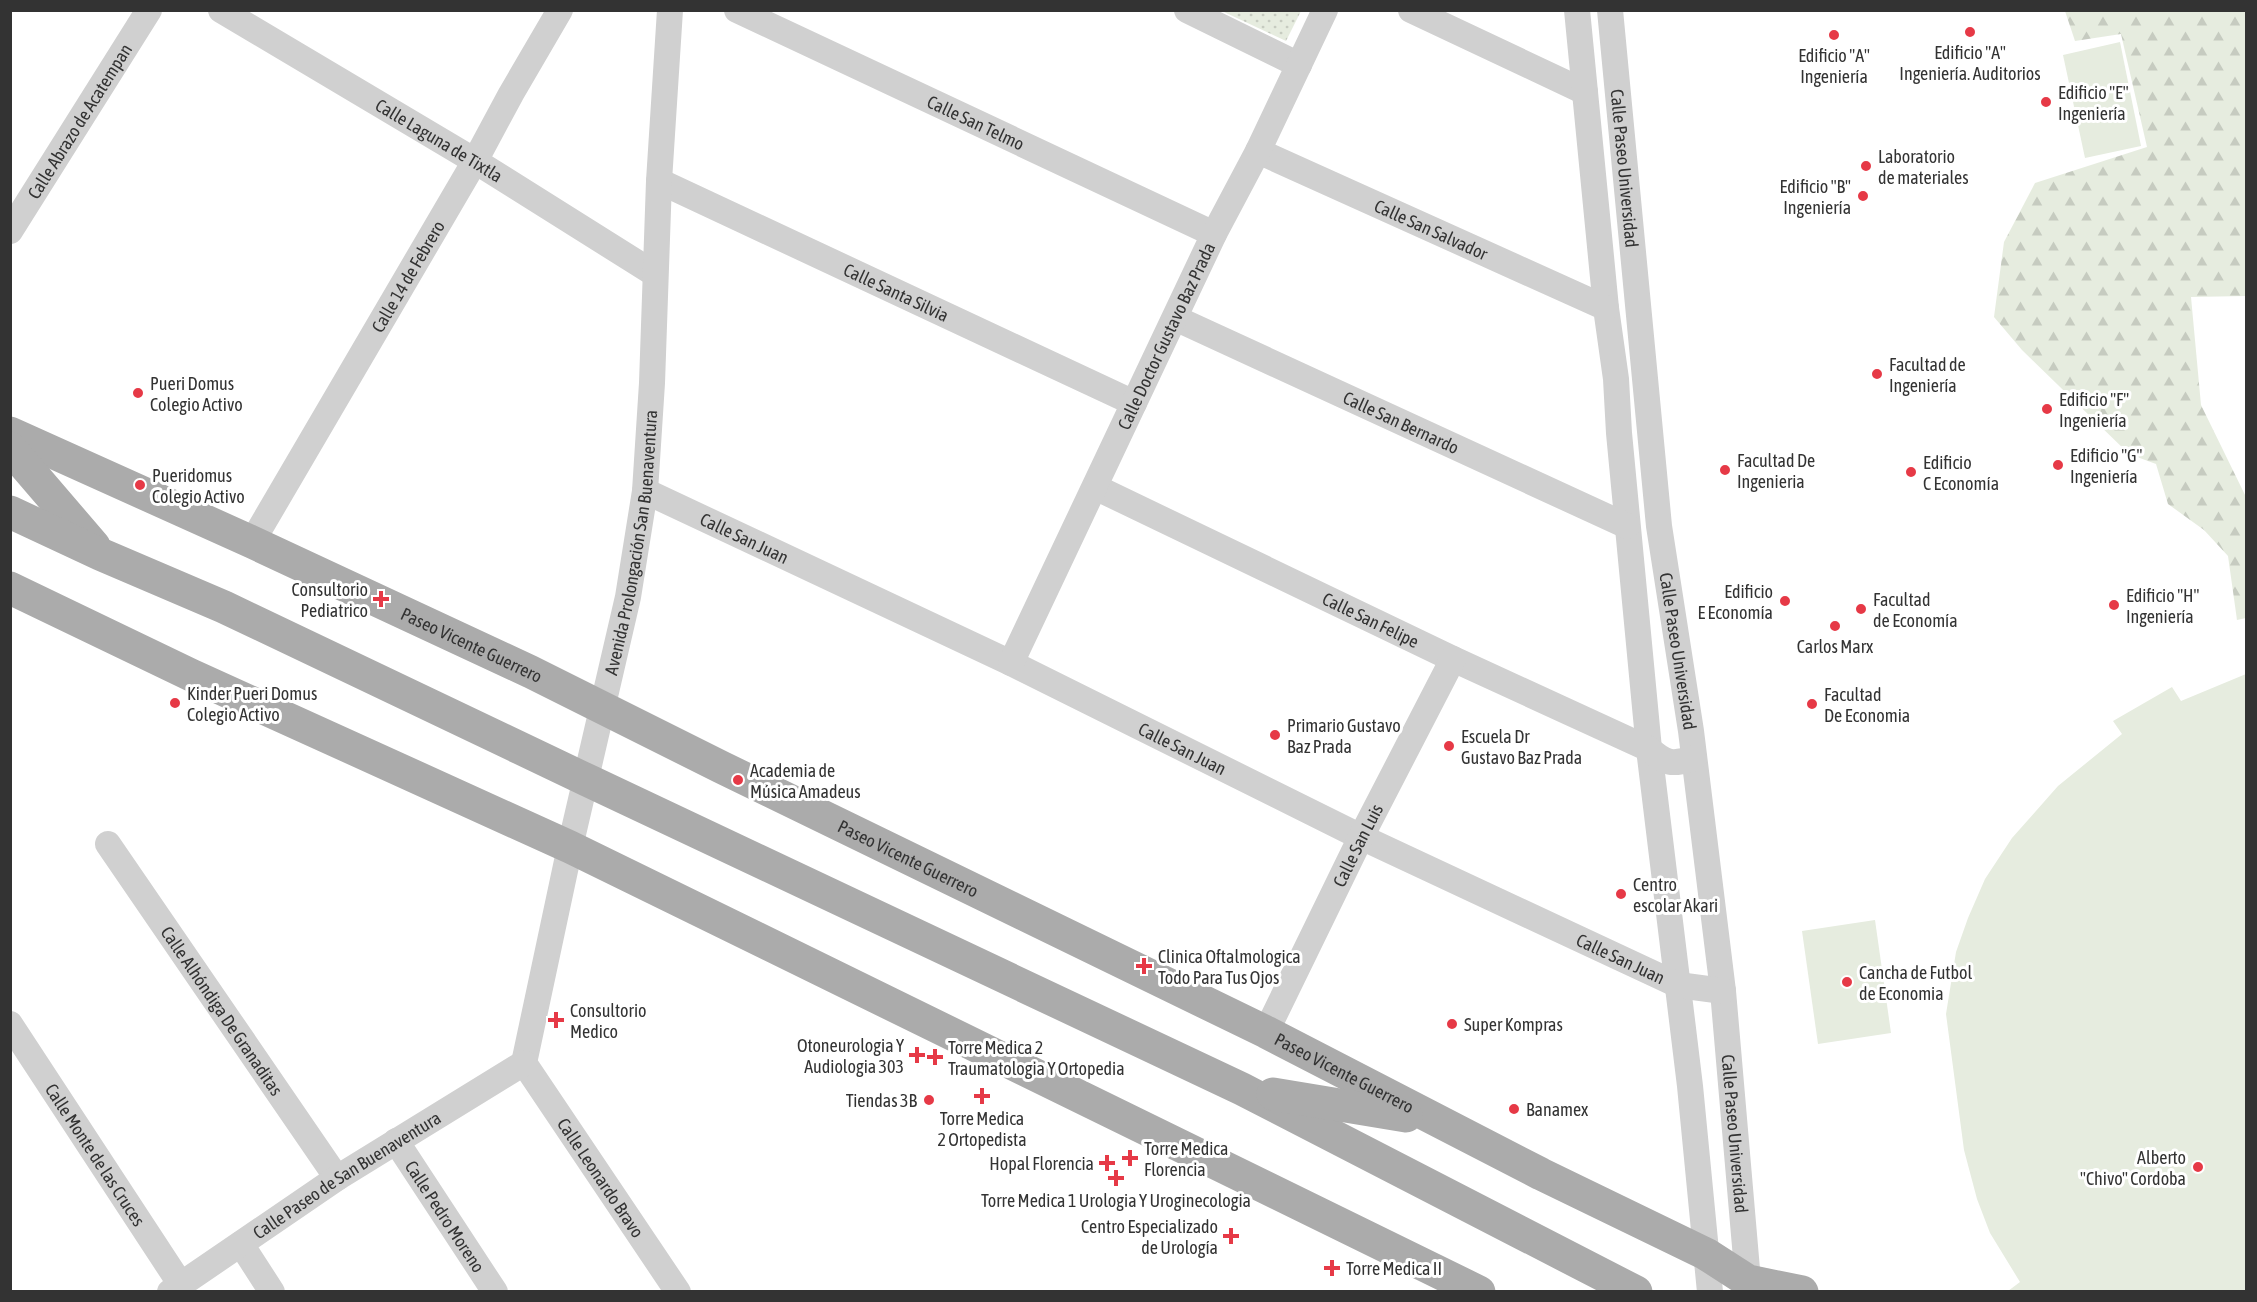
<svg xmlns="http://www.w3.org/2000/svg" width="2257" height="1302" font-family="'Asap Condensed',sans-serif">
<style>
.green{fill:#e6ecdf}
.forest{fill:url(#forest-firs)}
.park{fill:url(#park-dots)}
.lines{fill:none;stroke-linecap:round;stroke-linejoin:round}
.minor{stroke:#d0d0d0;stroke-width:26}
.major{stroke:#ababab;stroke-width:33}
.poi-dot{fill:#e63946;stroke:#fff;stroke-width:2}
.labels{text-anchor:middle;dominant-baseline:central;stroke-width:6;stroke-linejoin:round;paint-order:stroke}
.poi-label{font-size:18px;fill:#333;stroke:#fff;text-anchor:start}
.street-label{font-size:18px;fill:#333;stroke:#fff}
</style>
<defs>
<pattern id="forest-firs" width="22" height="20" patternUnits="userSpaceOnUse" patternTransform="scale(1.5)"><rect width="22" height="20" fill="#e6ecdf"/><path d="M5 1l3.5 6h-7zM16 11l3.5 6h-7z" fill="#c6cbc0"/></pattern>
<pattern id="park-dots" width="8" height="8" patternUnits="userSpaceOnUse" patternTransform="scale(1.5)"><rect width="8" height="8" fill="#e6ecdf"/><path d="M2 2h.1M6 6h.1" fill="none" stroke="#c6cbc0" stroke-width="1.8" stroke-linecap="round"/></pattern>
</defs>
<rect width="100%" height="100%" fill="#fff"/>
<g class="green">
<path d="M2120,42L2141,146L2085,158L2063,55Z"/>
<path d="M2246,674V1291H2008L2020,1282L1990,1233L1977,1199L1964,1150L1946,1014L1956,952L1968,918L1985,879L2012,838L2058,786L2122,734L2113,721L2172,687L2181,701Z"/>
<path d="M1875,920L1891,1033L1818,1044L1802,931Z"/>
</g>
<path class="forest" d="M2065,11H2246V296L2191,297L2201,405L2246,497V618L2237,620L2228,556L2204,530L2168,504L2156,464L2129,454L2022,350L1994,317L2004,242L2035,183L2147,147L2121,34L2075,41Z"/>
<path class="park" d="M1222,11H1301L1286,41Z"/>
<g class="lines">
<g class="minor">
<path id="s1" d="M221,10L475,161L655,274"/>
<path id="s2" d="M737,10L1214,234"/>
<path d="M1187,10L1299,65"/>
<path d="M1411,10L1585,92"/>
<path d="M1577,10L1606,308L1616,379L1619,433L1649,749L1690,1086L1710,1292"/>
<path id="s3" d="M1610,10L1659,526L1691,731L1723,991L1748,1281L1746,1292"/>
<path id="s4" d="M1258,151L1606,308"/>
<path id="s5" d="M659,181L1134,403"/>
<path id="s6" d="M10,231L149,10"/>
<path id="s7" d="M1175,318L1627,526"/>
<path id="s8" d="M1095,487L1453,659L1649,749C1666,764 1672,765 1694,758"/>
<path id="s9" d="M645,491L1011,663L1361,837L1678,985L1723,991"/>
<path id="s10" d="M252,542L475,161L511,94L560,10"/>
<path id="s11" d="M1011,663L1214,234L1258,151L1325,10"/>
<path id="s12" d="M108,844L337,1178"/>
<path id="s13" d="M10,1024L181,1285"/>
<path id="s14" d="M1266,1032L1361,837L1453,659"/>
<path id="s15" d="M524,1063L570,847L628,597L645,491L652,383L659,181L670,10"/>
<path id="s16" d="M524,1063L678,1292"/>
<path id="s17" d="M396,1141L495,1292"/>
<path d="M241,1244L272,1292"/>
<path id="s18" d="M170,1292L337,1178L524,1063"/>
</g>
<g class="major">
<path id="s19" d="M10,433L252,542L531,672L721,767L1266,1032L1541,1174L1706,1254L1748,1281L1802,1292"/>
<path d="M10,448L94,546"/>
<path d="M10,512L100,554L224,607L587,780L1242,1089L1636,1292"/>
<path d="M10,588L191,675L570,847L1479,1292"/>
<path d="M1273,1094L1406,1116"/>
</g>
</g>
<g class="poi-dot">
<circle cx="1970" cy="32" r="6"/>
<circle cx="1834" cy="35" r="6"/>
<circle cx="2046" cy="102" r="6"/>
<circle cx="1866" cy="166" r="6"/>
<circle cx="1863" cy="196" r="6"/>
<circle cx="1877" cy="374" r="6"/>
<circle cx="138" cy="393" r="6"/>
<circle cx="2047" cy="409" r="6"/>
<circle cx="2058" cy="465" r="6"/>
<circle cx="1725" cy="470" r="6"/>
<circle cx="1911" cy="472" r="6"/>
<circle cx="140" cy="485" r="6"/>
<path d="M378 590h6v6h6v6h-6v6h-6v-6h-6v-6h6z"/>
<circle cx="1785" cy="601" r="6"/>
<circle cx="2114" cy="605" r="6"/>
<circle cx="1861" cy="609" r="6"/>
<circle cx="1835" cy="626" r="6"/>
<circle cx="175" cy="703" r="6"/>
<circle cx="1812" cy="704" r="6"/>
<circle cx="1275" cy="735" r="6"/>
<circle cx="1449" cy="746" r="6"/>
<circle cx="738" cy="780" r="6"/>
<circle cx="1621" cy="894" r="6"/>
<path d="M1141 957h6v6h6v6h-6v6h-6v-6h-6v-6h6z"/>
<circle cx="1847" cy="982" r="6"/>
<path d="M553 1011h6v6h6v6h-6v6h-6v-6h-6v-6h6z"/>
<circle cx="1452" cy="1024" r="6"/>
<path d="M914 1046h6v6h6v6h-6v6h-6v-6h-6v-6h6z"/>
<path d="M932 1048h6v6h6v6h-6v6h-6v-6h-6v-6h6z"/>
<path d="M979 1087h6v6h6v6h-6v6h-6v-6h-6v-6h6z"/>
<circle cx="929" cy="1100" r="6"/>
<circle cx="1514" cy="1109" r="6"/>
<path d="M1127 1149h6v6h6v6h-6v6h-6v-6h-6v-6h6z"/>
<path d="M1104 1154h6v6h6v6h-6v6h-6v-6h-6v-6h6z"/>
<circle cx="2198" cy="1167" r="6"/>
<path d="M1113 1169h6v6h6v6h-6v6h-6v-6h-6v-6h6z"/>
<path d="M1228 1227h6v6h6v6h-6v6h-6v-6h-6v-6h6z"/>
<path d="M1329 1259h6v6h6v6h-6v6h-6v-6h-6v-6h6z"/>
</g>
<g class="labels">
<g class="poi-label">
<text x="1970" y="52" text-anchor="middle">Edificio "A"<tspan x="1970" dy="21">Ingeniería. Auditorios</tspan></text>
<text x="1834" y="55" text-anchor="middle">Edificio "A"<tspan x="1834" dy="21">Ingeniería</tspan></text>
<text x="2058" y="92">Edificio "E"<tspan x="2058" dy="21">Ingeniería</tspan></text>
<text x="1878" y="156">Laboratorio<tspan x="1878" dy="21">de materiales</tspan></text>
<text x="1851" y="186" text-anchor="end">Edificio "B"<tspan x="1851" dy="21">Ingeniería</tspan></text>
<text x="1889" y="364">Facultad de<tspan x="1889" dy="21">Ingeniería</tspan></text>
<text x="150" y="383">Pueri Domus<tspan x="150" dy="21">Colegio Activo</tspan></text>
<text x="2059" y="399">Edificio "F"<tspan x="2059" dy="21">Ingeniería</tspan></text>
<text x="2070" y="455">Edificio "G"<tspan x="2070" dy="21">Ingeniería</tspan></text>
<text x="1737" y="460">Facultad De<tspan x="1737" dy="21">Ingenieria</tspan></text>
<text x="1923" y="462">Edificio<tspan x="1923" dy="21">C Economía</tspan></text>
<text x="152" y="475">Pueridomus<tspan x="152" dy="21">Colegio Activo</tspan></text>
<text x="368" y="589" text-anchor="end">Consultorio<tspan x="368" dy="21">Pediatrico</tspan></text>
<text x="1773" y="591" text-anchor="end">Edificio<tspan x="1773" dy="21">E Economía</tspan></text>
<text x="2126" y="595">Edificio "H"<tspan x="2126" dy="21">Ingeniería</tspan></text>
<text x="1873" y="599">Facultad<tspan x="1873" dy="21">de Economía</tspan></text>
<text x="1835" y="646" text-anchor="middle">Carlos Marx</text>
<text x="187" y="693">Kinder Pueri Domus<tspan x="187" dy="21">Colegio Activo</tspan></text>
<text x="1824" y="694">Facultad<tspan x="1824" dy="21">De Economia</tspan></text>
<text x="1287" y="725">Primario Gustavo<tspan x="1287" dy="21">Baz Prada</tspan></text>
<text x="1461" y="736">Escuela Dr<tspan x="1461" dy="21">Gustavo Baz Prada</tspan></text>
<text x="750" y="770">Academia de<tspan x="750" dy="21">Música Amadeus</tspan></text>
<text x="1633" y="884">Centro<tspan x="1633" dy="21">escolar Akari</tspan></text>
<text x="1158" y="956">Clinica Oftalmologica<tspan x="1158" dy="21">Todo Para Tus Ojos</tspan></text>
<text x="1859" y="972">Cancha de Futbol<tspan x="1859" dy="21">de Economia</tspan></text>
<text x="570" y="1010">Consultorio<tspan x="570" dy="21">Medico</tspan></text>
<text x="1464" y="1024">Super Kompras</text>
<text x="904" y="1045" text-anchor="end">Otoneurologia Y<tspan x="904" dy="21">Audiologia 303</tspan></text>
<text x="948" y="1047">Torre Medica 2<tspan x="948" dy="21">Traumatologia Y Ortopedia</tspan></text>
<text x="917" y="1100" text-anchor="end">Tiendas 3B</text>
<text x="1526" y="1109">Banamex</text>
<text x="982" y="1118" text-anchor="middle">Torre Medica<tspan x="982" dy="21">2 Ortopedista</tspan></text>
<text x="1144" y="1148">Torre Medica<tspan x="1144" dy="21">Florencia</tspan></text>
<text x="2186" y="1157" text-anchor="end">Alberto<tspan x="2186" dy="21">"Chivo" Cordoba</tspan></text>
<text x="1094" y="1163" text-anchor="end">Hopal Florencia</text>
<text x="1116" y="1200" text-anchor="middle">Torre Medica 1 Urologia Y Uroginecologia</text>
<text x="1218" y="1226" text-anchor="end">Centro Especializado<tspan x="1218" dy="21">de Urología</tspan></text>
<text x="1346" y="1268">Torre Medica II</text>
</g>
<g class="street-label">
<text stroke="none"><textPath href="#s6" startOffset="130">Calle Abrazo de Acatempan</textPath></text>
<text stroke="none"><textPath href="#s2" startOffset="264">Calle San Telmo</textPath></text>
<text stroke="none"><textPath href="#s1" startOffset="254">Calle Laguna de Tixtla</textPath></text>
<text stroke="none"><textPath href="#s3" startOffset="159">Calle Paseo Universidad</textPath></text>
<text stroke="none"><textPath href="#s4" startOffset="190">Calle San Salvador</textPath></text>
<text stroke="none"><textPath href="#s10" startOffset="308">Calle 14 de Febrero</textPath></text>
<text stroke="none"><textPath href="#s5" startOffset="262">Calle Santa Silvia</textPath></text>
<text stroke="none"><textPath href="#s11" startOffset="362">Calle Doctor Gustavo Baz Prada</textPath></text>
<text stroke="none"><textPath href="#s7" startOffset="249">Calle San Bernardo</textPath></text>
<text stroke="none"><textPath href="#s9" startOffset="110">Calle San Juan</textPath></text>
<text stroke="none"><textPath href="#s15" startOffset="532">Avenida Prolongación San Buenaventura</textPath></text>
<text stroke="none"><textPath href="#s8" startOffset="306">Calle San Felipe</textPath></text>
<text stroke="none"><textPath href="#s19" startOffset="508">Paseo Vicente Guerrero</textPath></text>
<text stroke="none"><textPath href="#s3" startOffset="645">Calle Paseo Universidad</textPath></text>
<text stroke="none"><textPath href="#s9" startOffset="596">Calle San Juan</textPath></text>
<text stroke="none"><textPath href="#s14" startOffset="208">Calle San Luis</textPath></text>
<text stroke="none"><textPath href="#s19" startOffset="994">Paseo Vicente Guerrero</textPath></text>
<text stroke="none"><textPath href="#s9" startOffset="1082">Calle San Juan</textPath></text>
<text stroke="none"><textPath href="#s12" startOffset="202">Calle Alhóndiga De Granaditas</textPath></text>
<text stroke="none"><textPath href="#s19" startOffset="1480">Paseo Vicente Guerrero</textPath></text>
<text stroke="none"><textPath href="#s3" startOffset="1131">Calle Paseo Universidad</textPath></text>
<text stroke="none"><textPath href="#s13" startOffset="156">Calle Monte de las Cruces</textPath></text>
<text stroke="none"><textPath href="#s18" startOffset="212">Calle Paseo de San Buenaventura</textPath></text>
<text stroke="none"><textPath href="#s16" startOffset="138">Calle Leonardo Bravo</textPath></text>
<text stroke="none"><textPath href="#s17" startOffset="90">Calle Pedro Moreno</textPath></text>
</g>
</g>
<rect width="2257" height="1302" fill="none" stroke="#333333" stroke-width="24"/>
</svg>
